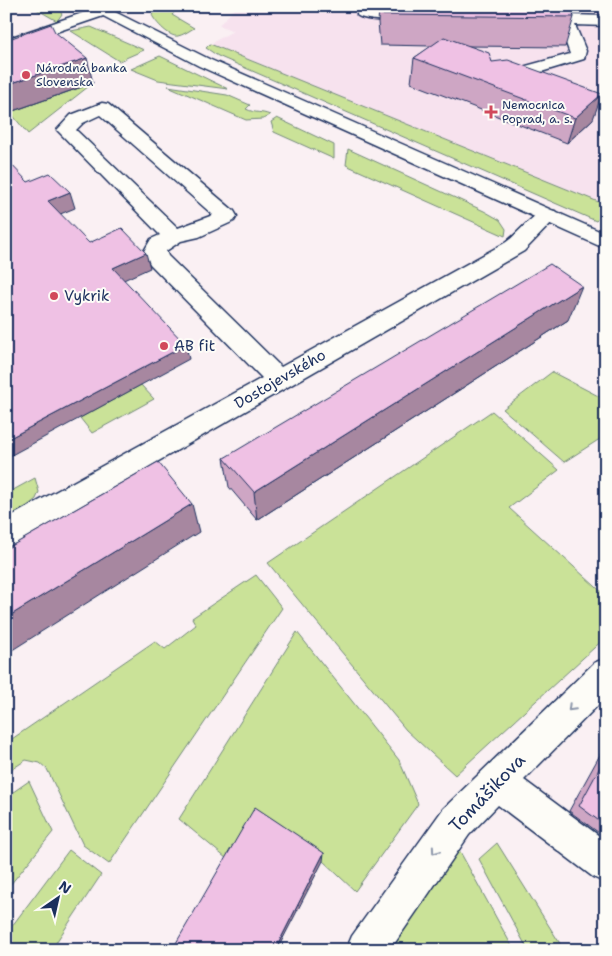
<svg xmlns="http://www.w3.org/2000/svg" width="612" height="956" font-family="'Shantell Sans',sans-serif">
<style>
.built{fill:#f7e2ee}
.green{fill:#cae298;stroke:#72887b}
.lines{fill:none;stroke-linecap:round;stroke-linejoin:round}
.minor-casing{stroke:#1b2f5e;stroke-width:3}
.major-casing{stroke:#1b2f5e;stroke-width:3}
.minor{fill:#fdfcf7;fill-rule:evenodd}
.major{fill:#fdfcf7;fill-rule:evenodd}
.wall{fill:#cea6c4;stroke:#1b2f5e}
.shaded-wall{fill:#a787a0;stroke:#1b2f5e}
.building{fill:#efc1e4;stroke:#1b2f5e}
.oneway{stroke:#8c96aa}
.poi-dot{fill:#d1495b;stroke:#fdfcf7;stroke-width:2}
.labels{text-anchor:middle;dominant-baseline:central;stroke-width:4;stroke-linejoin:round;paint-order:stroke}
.far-poi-label{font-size:12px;fill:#1b2f5e;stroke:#fdfcf7;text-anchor:start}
.poi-label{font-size:15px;fill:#1b2f5e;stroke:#fdfcf7;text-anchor:start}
.street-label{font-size:15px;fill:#1b2f5e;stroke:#fdfcf7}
.near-street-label{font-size:18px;fill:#1b2f5e;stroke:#fdfcf7}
</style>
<rect width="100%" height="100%" fill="#faf0f3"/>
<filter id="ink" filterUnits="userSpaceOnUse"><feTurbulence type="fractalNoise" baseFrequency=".02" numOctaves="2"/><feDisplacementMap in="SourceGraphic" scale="10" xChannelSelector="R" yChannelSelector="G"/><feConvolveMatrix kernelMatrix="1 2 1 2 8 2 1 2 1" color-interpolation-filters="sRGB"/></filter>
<g filter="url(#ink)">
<path class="built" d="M237,6H606V205L210,44L233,31L219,25Z"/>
<g class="green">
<path d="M31,6H56L62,14L57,21Z"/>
<path d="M157,6H180L172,15L194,28C189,31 183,35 178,36C170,38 155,22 152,15Z"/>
<path d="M91,27L144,50L119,61L71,31Z"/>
<path d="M210,44L606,205V217L602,216L596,221L218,56L206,48Z"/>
<path d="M160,56L228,89L158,80L131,69Z"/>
<path d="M93,83L28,134L10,112Z"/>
<path d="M168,86L227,95L250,105L246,109C256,114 261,111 270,115L263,119L246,120Z"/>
<path d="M277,118L334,145V159L274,132L271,122Z"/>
<path d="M348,149L484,211L500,220L506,229L505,236L346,165Z"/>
<path d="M552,372L606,400V435L564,462L503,409Z"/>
<path d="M141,385L154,399L92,433L80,418Z"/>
<path d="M492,411L559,470L509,508L606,596V637L455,775L406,730L268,563Z"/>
<path d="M35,478L39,492L36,499L26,507L6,518V494Z"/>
<path d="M256,575L282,608L109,864L83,845L47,769L40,763L26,760L6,773V743L155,641L165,649L196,625L192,618Z"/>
<path d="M297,632L399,760L418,804L355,891L323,861L233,864L179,819Z"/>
<path d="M29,781L53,832L6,890V797Z"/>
<path d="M497,843L564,950H528L479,859Z"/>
<path d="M458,848L514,950H388Z"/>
<path d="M69,850L101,875L51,950H6V934Z"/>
</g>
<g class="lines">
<g class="minor-casing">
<g id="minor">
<path d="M103,6H126L124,9L6,49V39Z"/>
<path d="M357,6H372V11H417L425,16C419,23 363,22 357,15Z"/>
<path d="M535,14L606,16V26L575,25L586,51L584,59L505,83H493L491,79L493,75L570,54L559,24L530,22L527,19Z"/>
<path d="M102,103L108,104L234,211L237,216L234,221L199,237L181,241L166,251L168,256L281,367C355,326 429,285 503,244C520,235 534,206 555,211L558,216L524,251L16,543L6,547V519L262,378L150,264L144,251L151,239L160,235L57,130L71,115ZM100,115L213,215L178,228L76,130L83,123Z"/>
<path d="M606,658V697L524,780L606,841V883L593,877L498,805L469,835L390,950H346L352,936L443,809L594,663Z"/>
</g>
</g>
<g class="major-casing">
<path id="major" d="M84,6H103L211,60L606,234V249L199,66Z"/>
</g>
<use href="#minor" class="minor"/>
<use href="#major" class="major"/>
</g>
<g class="wall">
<path d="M377,6H570L574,17L565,47L468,46L492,62L593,119L567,143L411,83L414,58L432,46L380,45L378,22L379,9H377Z"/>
<path d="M55,32L93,83L10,112L6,109V36L9,39Z"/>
<path d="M568,320L257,520L229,487L224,458Z"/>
<path d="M606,750V838L569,811L601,753Z"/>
</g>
<g class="shaded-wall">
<path d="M87,58L93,83L10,112L6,103V85Z"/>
<path d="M602,94L593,119L567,143L575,118Z"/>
<path d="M70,192L75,208L53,217L48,201Z"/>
<path d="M146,253L150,268L117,283L113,268Z"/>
<path d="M582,286L568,320L257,520L254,492Z"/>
<path d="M186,345L189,359L6,458V440Z"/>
<path d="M192,504L199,532L6,654V618Z"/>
<path d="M324,853L323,861L277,950H275Z"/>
</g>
<g class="building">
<path d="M382,6H570L574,17L383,15Z"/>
<path d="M51,24L55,32L87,58L6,85V36L9,39Z"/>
<path d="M444,37L489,53L492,62L508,60L602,94L575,118L414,58Z"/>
<path d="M6,159L28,182L50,173L70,192L48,201L89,243L122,228L146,253L113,268L186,345L6,440Z"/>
<path d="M550,264L582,286L254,492L224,458Z"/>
<path d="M158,462L192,504L6,618V549Z"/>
<path d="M606,756V826L579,806Z"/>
<path d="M255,807L324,853L275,950H172Z"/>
</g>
<defs><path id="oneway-chevron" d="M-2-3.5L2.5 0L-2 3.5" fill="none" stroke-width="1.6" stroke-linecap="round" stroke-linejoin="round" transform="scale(1.25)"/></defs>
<g class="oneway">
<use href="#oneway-chevron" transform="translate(571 708) rotate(135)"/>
<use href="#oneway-chevron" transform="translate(435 851) rotate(125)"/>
</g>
</g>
<g class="poi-dot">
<circle cx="26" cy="75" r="5"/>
<path d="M488.5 104.5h5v5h5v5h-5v5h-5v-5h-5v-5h5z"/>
<circle cx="54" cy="296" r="5"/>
<circle cx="164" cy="346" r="5"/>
</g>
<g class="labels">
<g class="far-poi-label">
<text x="36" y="68">Národná banka<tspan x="36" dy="14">Slovenska</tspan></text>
<text x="502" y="105">Nemocnica<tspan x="502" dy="14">Poprad, a. s.</tspan></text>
</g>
<g class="poi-label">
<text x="64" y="296">Vykrik</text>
<text x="174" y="346">AB fit</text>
</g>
<g class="street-label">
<text transform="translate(280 379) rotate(-30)">Dostojevského</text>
</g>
<g class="near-street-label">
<text transform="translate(487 793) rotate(-46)">Tomášikova</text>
</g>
</g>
<rect width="612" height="956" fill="none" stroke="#fdfcf7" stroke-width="25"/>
<rect x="12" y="12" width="587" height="931" fill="none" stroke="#1b2f5e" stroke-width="2" filter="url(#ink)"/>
<g transform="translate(58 898) rotate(34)" stroke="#fdfcf7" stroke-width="4" paint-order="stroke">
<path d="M0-4L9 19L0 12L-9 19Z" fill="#1b2f5e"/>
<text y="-8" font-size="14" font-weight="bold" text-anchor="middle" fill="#1b2f5e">N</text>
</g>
</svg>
